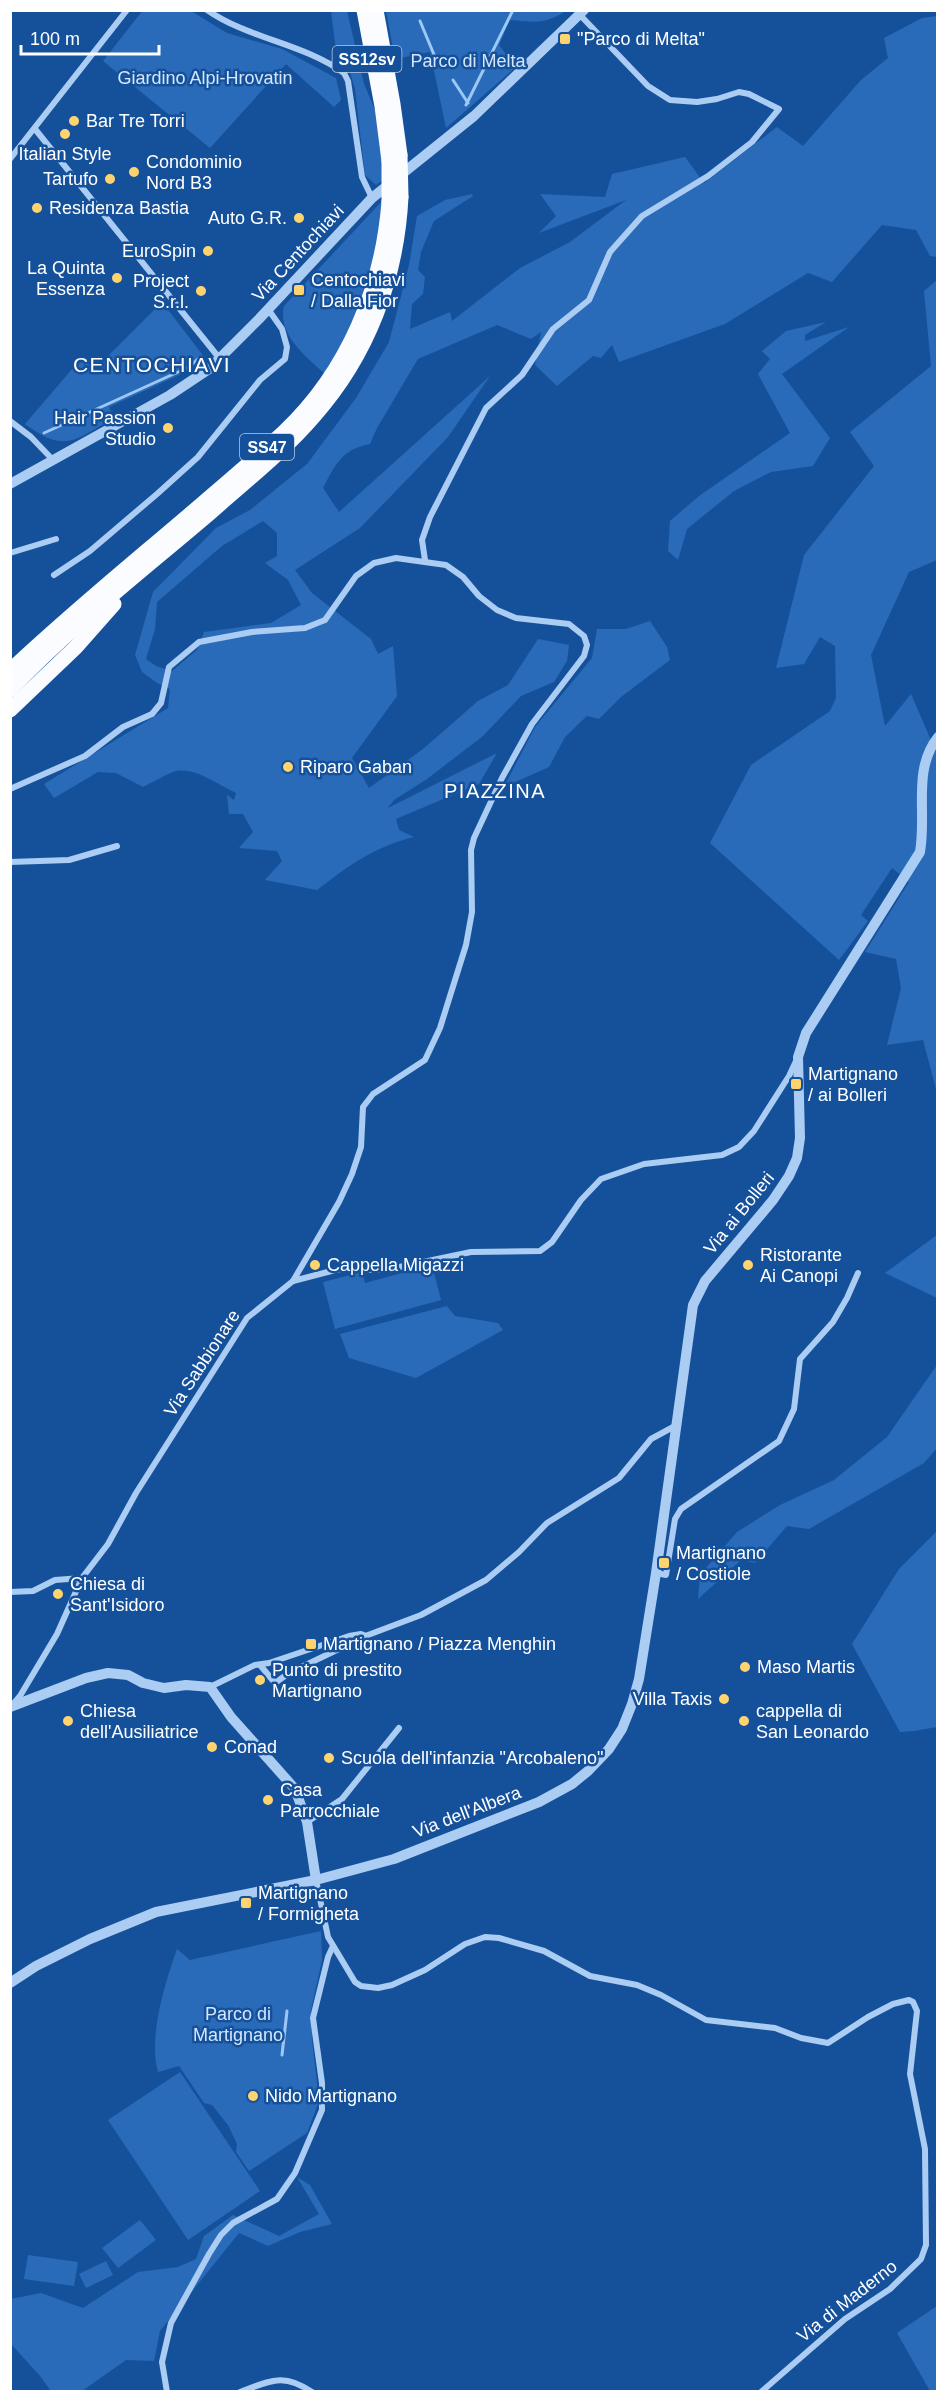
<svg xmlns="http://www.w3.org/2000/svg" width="948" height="2402" font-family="Arial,sans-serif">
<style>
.green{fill:#296bb9;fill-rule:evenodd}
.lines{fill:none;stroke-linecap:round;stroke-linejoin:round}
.stream{stroke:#9dc7f5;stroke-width:3}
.minor{stroke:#abccf3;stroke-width:6}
.tertiary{stroke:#abccf3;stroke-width:10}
.trunk{stroke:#fbfcff;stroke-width:15}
.trunk-bridge{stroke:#fbfcff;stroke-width:15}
.poi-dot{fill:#ffd36d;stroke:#15519b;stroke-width:2}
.labels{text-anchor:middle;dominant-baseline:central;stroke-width:5;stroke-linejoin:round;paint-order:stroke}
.shield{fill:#15519b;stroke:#b9cbe1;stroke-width:1.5}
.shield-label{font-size:16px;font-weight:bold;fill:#fff}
.poi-label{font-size:18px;fill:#fff;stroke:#15519b;text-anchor:start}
.park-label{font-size:18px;fill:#d3e6fd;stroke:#15519b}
.street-label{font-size:18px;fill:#fff;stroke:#15519b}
.neighbourhood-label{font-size:20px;letter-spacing:1.5px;fill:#fff;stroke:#15519b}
.quarter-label{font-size:21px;letter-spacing:1.5px;fill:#fff;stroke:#15519b}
</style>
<rect width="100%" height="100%" fill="#15519b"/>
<g class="green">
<path d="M143,10L191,11L227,33L282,49L336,78L341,100L334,107L286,64L210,148L103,61Z"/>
<path d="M331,11H347L364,84L378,117L384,179L376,185L365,175L355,89L343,49L336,50Z"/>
<path d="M386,11V10L566,11C543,25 536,22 510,20L499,45L516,67L446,128L430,52L395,59Z"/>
<path d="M937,16V257L930,256L916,230L882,225L832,282L808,273L725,324L619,362L612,345L601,358L593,356L557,386L535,365L541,332L531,339L497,325L418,359L377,428L370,444C342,449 335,465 323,488L339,512L490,376L448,437L360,528L295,570L312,593L371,639L378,654L393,646L397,696L352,758L369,788L423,749L478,701L508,685L538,639L569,645L567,661L554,682L521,696L483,736L427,779L394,800L388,808L497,753L479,784L396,819L399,830L414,837C372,848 351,864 317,890L265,880L282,861L277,851L239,848L253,832L243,814H229L227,795L234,800L236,793C218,785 193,765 173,772C163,776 153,782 143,787L116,773L98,772L54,798L44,784L168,708L170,689L157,683L142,672L135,655L153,592L216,528L250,510L307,464L356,398L389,342L409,265L417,216L445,200L472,194L473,196L434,221L421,252L418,270L425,277L423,294L412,304L410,329L450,312L452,321L520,268L570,242L626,200L539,233L556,216L540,194L605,197L612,174L685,157L704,183L777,127L803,146L861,80L888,58L884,38L922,18ZM263,521L277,533V556L265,563L288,580L301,605L271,623L204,632L197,650L172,671L156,666L146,659L155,629L157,602L222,546Z"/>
<path d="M384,199L378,244L359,313L325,374C306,357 277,334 284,306Z"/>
<path d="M937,280V560L909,572L871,655L885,726L911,694L937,754V1093L923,1040L887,1045L901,988L896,959L865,952L909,882L892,868L861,915L868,921L839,960L710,843L751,765L830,711L836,698L835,646L820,637L804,664L776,668L804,555L874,466L850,432L931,366L924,291Z"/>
<path d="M162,302L205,358L192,369L109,407L114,418C75,440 65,454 25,424L73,368L86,359L96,368Z"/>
<path d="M826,322L805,335V341L849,327L782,374L830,438L813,466L771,472L734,491L687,529L678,560L668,551L670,521L699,496L790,433L758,374L770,359L762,351L786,331Z"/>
<path d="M650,621L667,647L670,660L621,697L599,719L587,716L565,737L549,767L504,787L535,727L592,658L597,629H626Z"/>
<path d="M937,1235V1298L885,1273Z"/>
<path d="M432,1265L441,1300L335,1329L323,1282L362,1272L365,1283Z"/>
<path d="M447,1306L455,1316L498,1323L503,1330L416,1378L349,1358L340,1334Z"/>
<path d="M937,1365V1448L924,1463L809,1529L787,1526L755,1563L741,1560L698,1599L700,1575L737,1532L780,1505L834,1480L887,1437Z"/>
<path d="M937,1531V1727L914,1731L900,1732L852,1644L899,1569Z"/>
<path d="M321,1931L322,1960L311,2010L312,2039L319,2101L307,2133L249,2171L236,2152L237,2144L228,2125L212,2105L204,2103L179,2066L158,2072C148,2037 165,1983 177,1949L190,1960Z"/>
<path d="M180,2072L260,2191L188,2240L108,2120Z"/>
<path d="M297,2177L310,2185L332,2224L300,2232L268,2246L239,2233L160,2331L154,2361L126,2360L82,2391H51L40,2376L11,2344V2299L41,2293L83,2308L138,2272L178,2267L196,2259L204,2236L233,2215L279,2236L319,2214Z"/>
<path d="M140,2220L156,2240L118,2268L102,2248Z"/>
<path d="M28,2255L78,2262L74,2286L24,2279Z"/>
<path d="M106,2261L113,2275L86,2288L79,2274Z"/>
<path d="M937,2306V2391H930L897,2333Z"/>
</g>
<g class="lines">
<g class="stream">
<path d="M420,21L435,57"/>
<path d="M453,80L468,103"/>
<path d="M466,105L513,10"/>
<path d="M44,433L189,367L199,358"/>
<path d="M282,2055L287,2011"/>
</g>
<g class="minor">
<path d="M207,10C249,39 302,43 344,73L348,81L362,177L372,198"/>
<path d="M35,129L220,359"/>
<path d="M10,159L127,10"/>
<path d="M10,421L31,437L53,460"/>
<path d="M10,553L56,539"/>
<path d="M425,560L422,540L430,517L486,408L522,375L553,329L589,300L610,252L642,216L708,176L752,142L779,109L749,94L739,92L717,99L697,102L670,100L648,86L580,15"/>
<path d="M54,575L90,551L157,494L198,457L260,380L285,359L287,347L282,329L268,309"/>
<path d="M10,789L85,756L123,727L152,714L161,703L169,667L199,642L252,632L305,628L325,620L356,576L374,563L396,558L446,565L463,577L479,596L497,610L516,618L569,624L584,636L587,645L584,656L532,724L502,778L474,838L471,850L472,912L466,945L440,1028L425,1060L373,1094L363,1107L361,1147L352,1174L339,1202L293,1281"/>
<path d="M10,862L69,860L117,846"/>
<path d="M656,1573L666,1575L675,1519L681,1509L779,1441L794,1409L800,1359L833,1322L847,1298L858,1273"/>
<path d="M10,1592L33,1591L55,1580L82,1578"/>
<path d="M260,1665L275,1683L289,1673L368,1635L421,1615L486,1580L519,1552L547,1523L619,1478L651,1439L675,1426"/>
<path d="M210,1687L255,1665L269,1663L349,1636L361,1634L366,1636"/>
<path d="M14,1703L20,1696L57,1634L82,1578L108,1544L136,1493L247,1318L293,1281L339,1269L385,1270L471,1252L540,1251L552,1242L581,1200L601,1179L644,1164L722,1155L739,1147L754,1131L789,1076L796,1061"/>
<path d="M307,1822L342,1799L399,1728"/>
<path d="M316,1880L328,1937L355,1982L361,1986L378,1988L392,1985L425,1970L465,1944L485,1937L499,1938L544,1951L590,1976L637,1985L661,1995L706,2020L775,2028L801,2038L828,2043L868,2017L893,2004L909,2000L913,2002L917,2011L910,2074L925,2149L926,2245L921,2259L890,2289L845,2319L761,2392"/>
<path d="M167,2392L162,2362L171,2323L209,2254L221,2235L233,2223L277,2199L295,2173L322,2110V2083L313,2018L328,1957L333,1946"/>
<path d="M240,2392C270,2381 283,2372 312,2392"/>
</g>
<g class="tertiary">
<path d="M10,484L170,395L209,369L259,319L372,198L474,116L584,10"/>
<path d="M10,1707L86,1678L108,1673L128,1675L143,1683L164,1688L186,1685L210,1687L231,1717L295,1789L307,1822L316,1880"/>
<path d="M10,1983L36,1966L90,1939L156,1912L316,1880L394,1859L539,1802L572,1784L588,1771L609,1749L622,1729L632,1704L639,1679L656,1573L693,1305L705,1281L773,1200L789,1176L797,1158L800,1138L798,1057L806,1033L920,852C927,812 912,770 938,737"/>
</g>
<g class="trunk">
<path d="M364,10L382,106L389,161"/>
<path d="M376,10L393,104L400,155"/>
<path d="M10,671C69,615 133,563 195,510C225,484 255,459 284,432C348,371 382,289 389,202"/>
<path d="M10,690C72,625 143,570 211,512C246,481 283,452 314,416C368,355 397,278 401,197"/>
<path d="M10,710L76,647L114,604"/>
</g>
<g class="trunk-bridge">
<path d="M400,155L401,197"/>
<path d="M389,161V202"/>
</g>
</g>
<g class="poi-dot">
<rect x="559" y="33" width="12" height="12" rx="3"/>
<circle cx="74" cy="121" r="6"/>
<circle cx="65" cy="134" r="6"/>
<circle cx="134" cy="172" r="6"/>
<circle cx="110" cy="179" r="6"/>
<circle cx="37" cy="208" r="6"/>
<circle cx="299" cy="218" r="6"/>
<circle cx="208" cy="251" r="6"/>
<circle cx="117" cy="278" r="6"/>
<rect x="293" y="284" width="12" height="12" rx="3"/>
<circle cx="201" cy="291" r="6"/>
<circle cx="168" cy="428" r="6"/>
<circle cx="288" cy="767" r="6"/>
<rect x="790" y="1078" width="12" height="12" rx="3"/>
<circle cx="315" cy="1265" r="6"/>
<circle cx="748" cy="1265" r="6"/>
<rect x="658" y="1557" width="12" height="12" rx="3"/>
<circle cx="58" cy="1594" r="6"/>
<rect x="305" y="1638" width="12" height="12" rx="3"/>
<circle cx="745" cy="1667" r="6"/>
<circle cx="260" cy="1680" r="6"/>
<circle cx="724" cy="1699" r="6"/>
<circle cx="68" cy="1721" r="6"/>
<circle cx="744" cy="1721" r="6"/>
<circle cx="212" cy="1747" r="6"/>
<circle cx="329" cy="1758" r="6"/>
<circle cx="268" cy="1800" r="6"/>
<rect x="240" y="1897" width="12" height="12" rx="3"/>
<circle cx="253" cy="2096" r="6"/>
</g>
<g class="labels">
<g class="shield">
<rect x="332.5" y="46" width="69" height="26" rx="4.5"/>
<rect x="240" y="434" width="54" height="26" rx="4.5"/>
</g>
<g class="shield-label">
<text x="367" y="59">SS12sv</text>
<text x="267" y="447">SS47</text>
</g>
<g class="poi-label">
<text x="577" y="39">"Parco di Melta"</text>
<text x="86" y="121">Bar Tre Torri</text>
<text x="65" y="154" text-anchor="middle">Italian Style</text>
<text x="146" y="162">Condominio<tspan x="146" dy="21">Nord B3</tspan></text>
<text x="98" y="179" text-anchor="end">Tartufo</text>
<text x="49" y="208">Residenza Bastia</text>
<text x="287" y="218" text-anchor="end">Auto G.R.</text>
<text x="196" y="251" text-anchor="end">EuroSpin</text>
<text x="105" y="268" text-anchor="end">La Quinta<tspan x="105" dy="21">Essenza</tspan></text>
<text x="311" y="280">Centochiavi<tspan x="311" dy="21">/ Dalla Fior</tspan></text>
<text x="189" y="281" text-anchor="end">Project<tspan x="189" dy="21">S.r.l.</tspan></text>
<text x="156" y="418" text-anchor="end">Hair Passion<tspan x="156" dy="21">Studio</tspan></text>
<text x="300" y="767">Riparo Gaban</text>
<text x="808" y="1074">Martignano<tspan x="808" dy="21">/ ai Bolleri</tspan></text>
<text x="760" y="1255">Ristorante<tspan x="760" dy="21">Ai Canopi</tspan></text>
<text x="327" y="1265">Cappella Migazzi</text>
<text x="676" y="1553">Martignano<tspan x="676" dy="21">/ Costiole</tspan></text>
<text x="70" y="1584">Chiesa di<tspan x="70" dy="21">Sant'Isidoro</tspan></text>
<text x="323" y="1644">Martignano / Piazza Menghin</text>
<text x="757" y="1667">Maso Martis</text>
<text x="272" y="1670">Punto di prestito<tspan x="272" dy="21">Martignano</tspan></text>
<text x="712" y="1699" text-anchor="end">Villa Taxis</text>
<text x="80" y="1711">Chiesa<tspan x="80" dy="21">dell'Ausiliatrice</tspan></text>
<text x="756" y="1711">cappella di<tspan x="756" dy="21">San Leonardo</tspan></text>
<text x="224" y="1747">Conad</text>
<text x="341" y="1758">Scuola dell'infanzia "Arcobaleno"</text>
<text x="280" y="1790">Casa<tspan x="280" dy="21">Parrocchiale</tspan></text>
<text x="258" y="1893">Martignano<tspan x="258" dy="21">/ Formigheta</tspan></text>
<text x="265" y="2096">Nido Martignano</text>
</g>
<g class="park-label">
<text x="468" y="61">Parco di Melta</text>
<text x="205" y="78">Giardino Alpi-Hrovatin</text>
<text x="238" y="2014">Parco di<tspan x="238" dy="21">Martignano</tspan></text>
</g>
<g class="street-label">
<text transform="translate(298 253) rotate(-47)">Via Centochiavi</text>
<text transform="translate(739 1213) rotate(-51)">Via ai Bolleri</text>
<text transform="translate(202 1363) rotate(-57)">Via Sabbionare</text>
<text transform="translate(467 1812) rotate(-21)">Via dell'Albera</text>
<text transform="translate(847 2301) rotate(-38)">Via di Maderno</text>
</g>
<g class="neighbourhood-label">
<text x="495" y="791">PIAZZINA</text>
</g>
<g class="quarter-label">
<text x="152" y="364">CENTOCHIAVI</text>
</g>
</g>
<rect width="948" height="2402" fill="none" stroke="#ffffff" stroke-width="24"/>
<path d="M21 45v9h138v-9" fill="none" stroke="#ffffff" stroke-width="3"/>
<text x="30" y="45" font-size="18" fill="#ffffff" stroke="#15519b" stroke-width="4.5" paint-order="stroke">100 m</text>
</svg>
